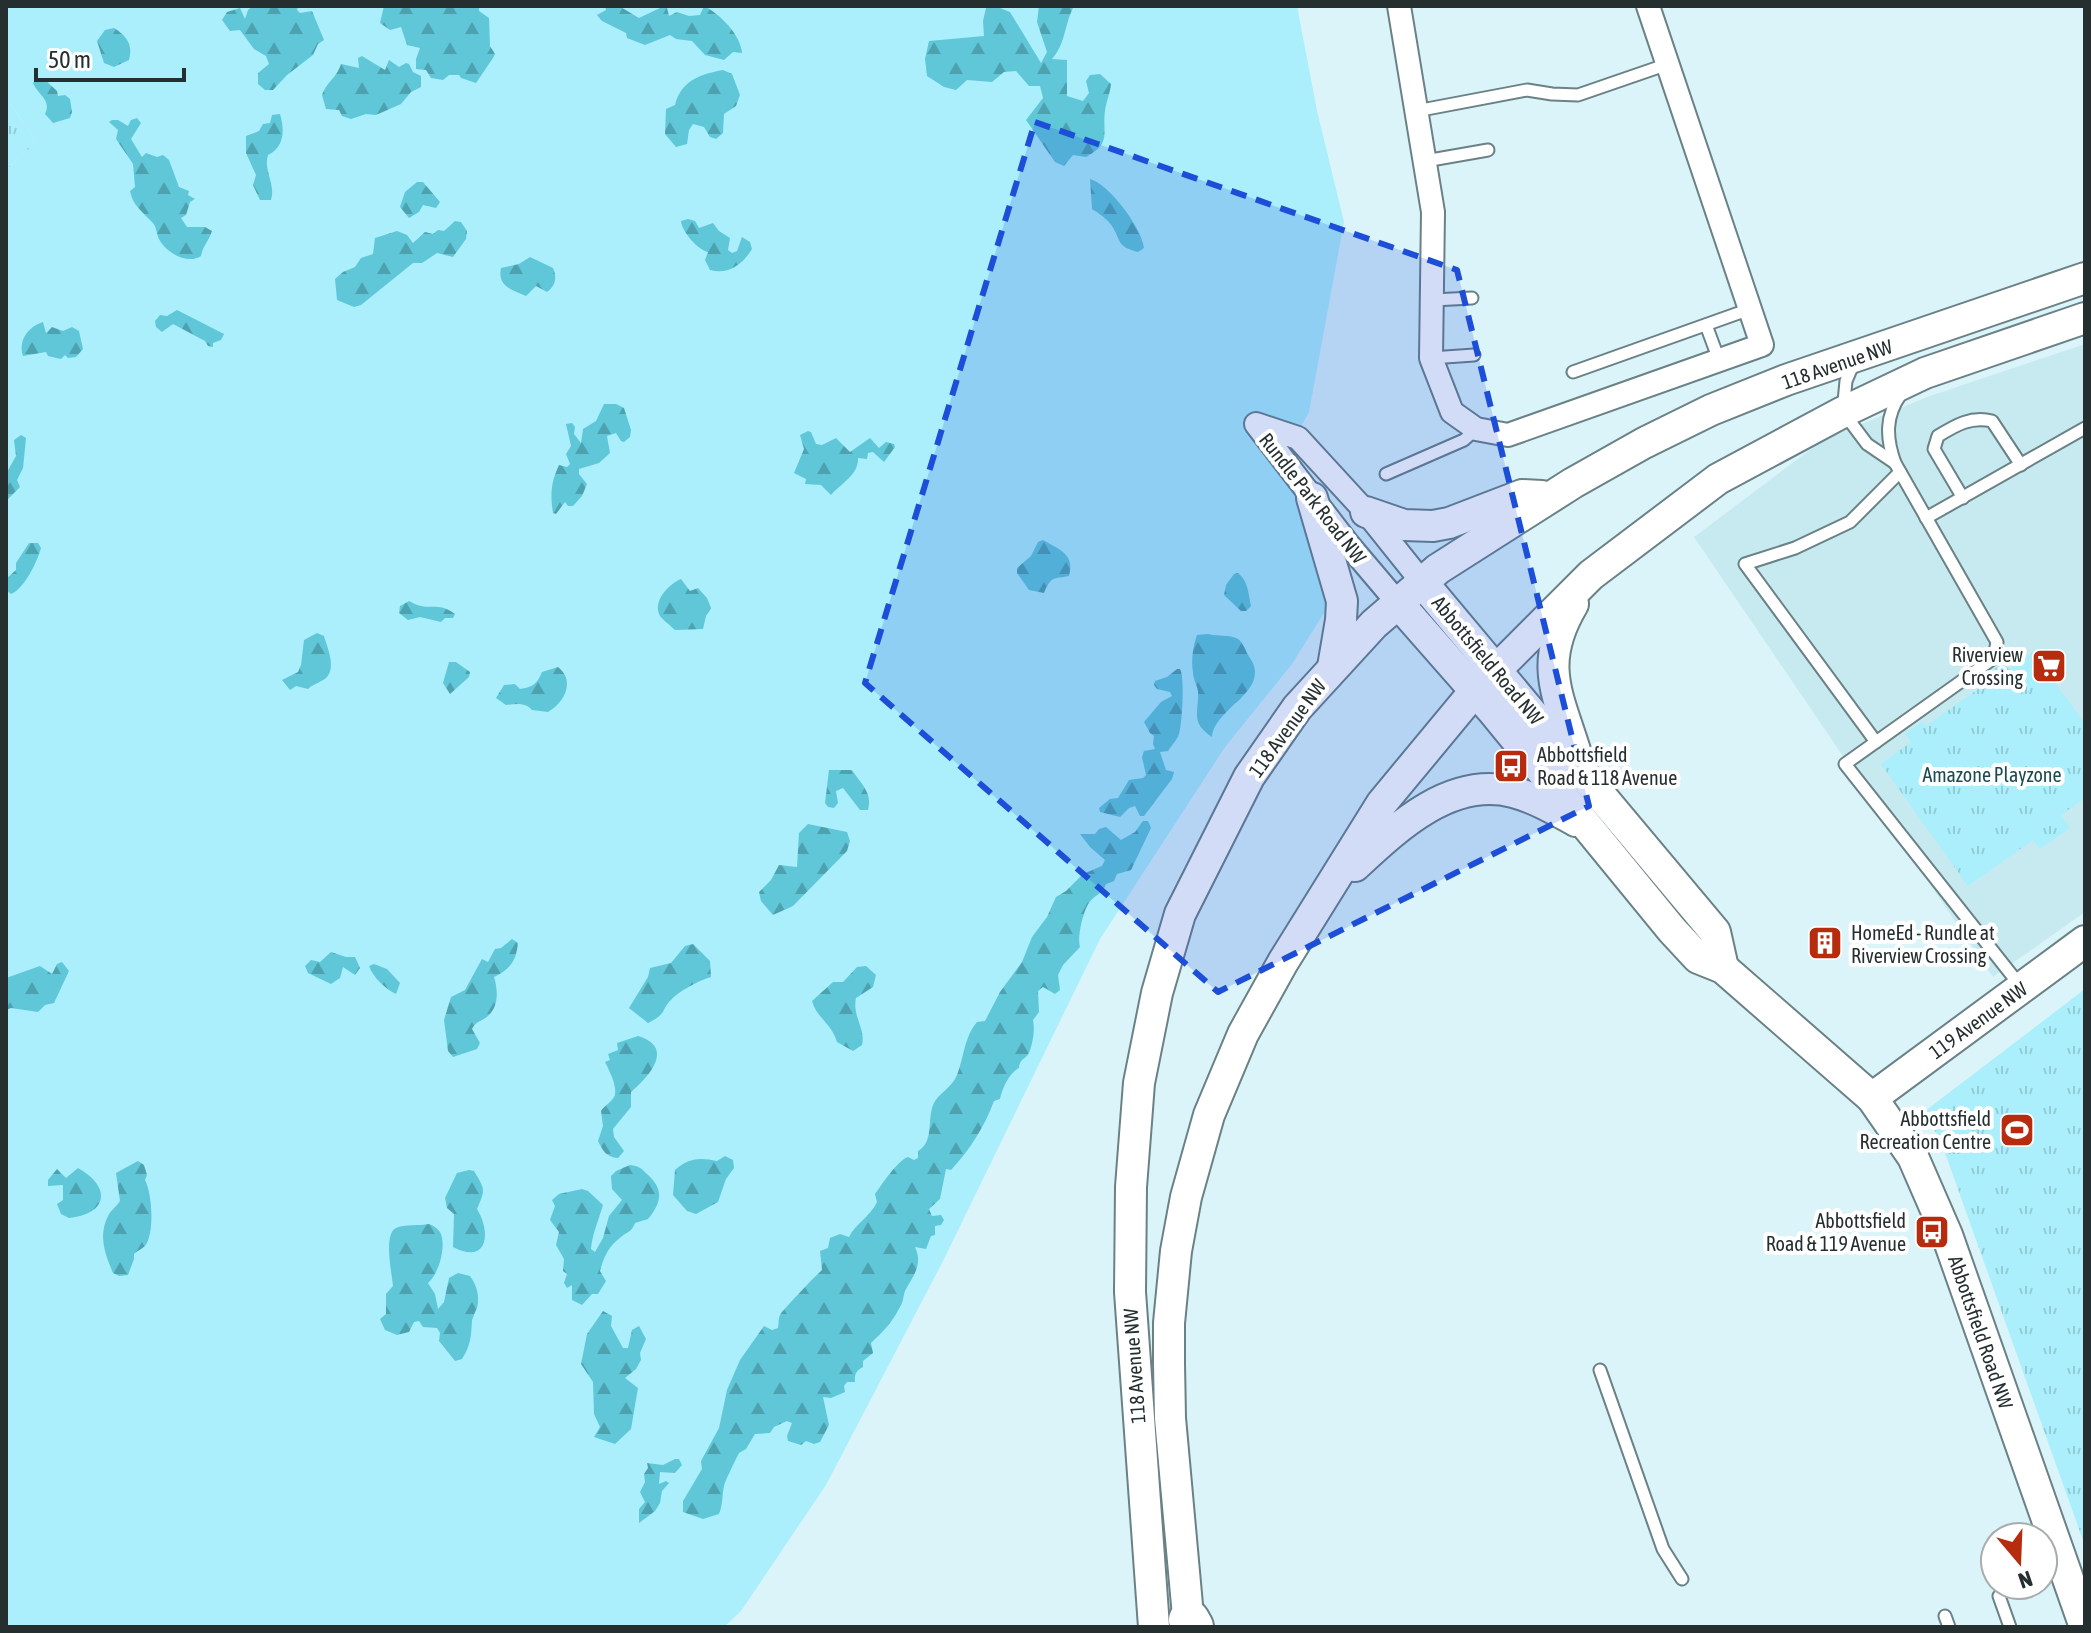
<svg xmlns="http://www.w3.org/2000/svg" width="2091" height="1633" font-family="'Asap Condensed',sans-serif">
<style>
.built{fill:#c7eaf0}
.grass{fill:#aaeffb}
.forest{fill:url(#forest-firs)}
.park{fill:url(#park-tufts)}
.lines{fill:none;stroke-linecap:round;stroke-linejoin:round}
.lane-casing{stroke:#6a8185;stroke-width:15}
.street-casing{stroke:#6a8185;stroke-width:26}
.secondary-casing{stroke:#6a8185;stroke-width:34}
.highway-casing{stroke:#6a8185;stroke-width:44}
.lane{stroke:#fff;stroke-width:11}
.street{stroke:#fff;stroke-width:22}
.secondary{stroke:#fff;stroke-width:30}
.highway{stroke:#fff;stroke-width:40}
.marked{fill:#1d4ed8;fill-opacity:0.2;stroke:#1d4ed8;stroke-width:6;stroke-dasharray:16 10;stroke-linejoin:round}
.labels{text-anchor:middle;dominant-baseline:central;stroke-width:8;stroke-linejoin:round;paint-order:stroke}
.street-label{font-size:20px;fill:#252f30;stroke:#fff}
.poi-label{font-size:20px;fill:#252f30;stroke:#fff;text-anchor:end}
.park-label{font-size:20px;fill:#1b4a51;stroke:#fff}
</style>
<defs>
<pattern id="forest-firs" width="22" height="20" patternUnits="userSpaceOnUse" patternTransform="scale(2)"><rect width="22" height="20" fill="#5fc7d8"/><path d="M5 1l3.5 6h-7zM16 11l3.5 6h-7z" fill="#4ea2b0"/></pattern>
<pattern id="park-tufts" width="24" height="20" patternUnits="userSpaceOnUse" patternTransform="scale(2)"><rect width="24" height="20" fill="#aaeffb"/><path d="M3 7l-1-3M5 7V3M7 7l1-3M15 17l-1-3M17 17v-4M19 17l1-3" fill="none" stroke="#92cdd7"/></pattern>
</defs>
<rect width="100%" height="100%" fill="#dbf4f9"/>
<path class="built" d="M2085,344V912L1993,977L1694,537L1823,440L1927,397Z"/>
<path class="grass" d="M6,6H1297L1317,111L1344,222L1309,412L1286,454L1332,600L1292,664L1225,747L1100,939L943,1261L826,1485L741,1611L724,1627H6V170L37,141L6,98Z"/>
<g class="forest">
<path d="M253,6H298L297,10L300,13L312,11L324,40L318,44L313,55L287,75L273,90H265L258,84V73L269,64L266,56L254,49L240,30L230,31L222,20L227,12L240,8L245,19L248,10Z"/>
<path d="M384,6H414L417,8L418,6H479V11L489,18L490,46L495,54L493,58L476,83L461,78L459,75H449L443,80L431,78L426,70L416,69V59L420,48L407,45L401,27L390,30L380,23Z"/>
<path d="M605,6H619L639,18L660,8H667L669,16L677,12L689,16L700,15L704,6C720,14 741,35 742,53L733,52L724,60L705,55L692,41L676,39L670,35L645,45L627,38L626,33L602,21L597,15L606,10Z"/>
<path d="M995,6L1010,12L1041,63L1047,52L1037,22L1039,6H1074C1064,25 1066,43 1052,59L1067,60V96L1083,101L1089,93L1086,81L1090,75L1100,74L1111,84C1110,94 1106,102 1105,111C1102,134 1112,143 1086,157L1073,155L1064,166L1055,162L1026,120L1043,98L1040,86H1029L1016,71L1004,72L992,82L967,80L956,90L944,87L927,76L925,59L929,41L984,36L983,21L986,8Z"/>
<path d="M114,28C127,36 133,45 129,60L114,67L104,63L97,41L105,30Z"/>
<path d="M362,56L385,70L389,60L399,67L406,63L409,64L413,72L421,76V87L411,92L401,104L376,115L366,114L351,119L342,116L339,110L326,109L322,95C328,80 336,79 341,64L359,68L358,58Z"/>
<path d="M723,70L732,74L740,95L736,106L724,114L723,133L716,139L710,137L704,127L693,124L689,130L687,144L676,147L665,134L666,109L675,105C681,81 700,74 723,70Z"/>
<path d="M43,78L57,91L58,96L65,95L70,99L72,112L70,118L53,123L45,114C52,100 38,95 33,83L36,79Z"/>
<path d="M280,114C285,131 284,147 268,155C263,171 276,183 271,200H260L253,185L256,175L246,153V136L259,131L263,124L270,123L272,115Z"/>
<path d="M137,118L141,123L131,139L142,157L146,153L157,157L163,155L169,160L179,187L189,191L188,195L195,199L190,202L186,215L181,218L187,227H205L212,231C209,241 203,245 201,256C188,265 166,253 159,239C156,233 157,227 152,222C142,211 133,206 130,191L135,187L133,164L116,139L118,130L109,122L112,120H118L128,126L131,120Z"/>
<path d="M1090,179C1109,184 1142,228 1144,248L1138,252C1116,246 1122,242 1112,226C1107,219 1100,214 1092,209Z"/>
<path d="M417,182H423L440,202L436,208L423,205L419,212L409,218L400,207L405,192Z"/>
<path d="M688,219L695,221L699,228L713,223L719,231L730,238L728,250L732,253L737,251L742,237L750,242L752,249C743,264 729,275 710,270L705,260L708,252C698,250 682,232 681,221Z"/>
<path d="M455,221L461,222L467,231L466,239L453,257L437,253L422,263H413L361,305L354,307L337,300L335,279L343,272L355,267L361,258L373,254L375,238L397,231L407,235L413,243L425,232L433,234L438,230L444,231Z"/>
<path d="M530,257L553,268C557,277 556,286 547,292L536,286L526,296C513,290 497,287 501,268L519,264Z"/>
<path d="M177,310L224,334L221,340L213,343V347L208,346L205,341L173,324L162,332L156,327L155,321L160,315L167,316Z"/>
<path d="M43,322L46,333L52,327L63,331L72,327L79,331L83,349L76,357L68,358L65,355L61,359L48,356L46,352L23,356C18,340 28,327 43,322Z"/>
<path d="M604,404H616L624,408L631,430L630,437L624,442L621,441L616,433L607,436L610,453L599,463L579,469V474L587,484L582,496L573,506H568L565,502L556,514L553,513C550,494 551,482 559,465L567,467L570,464L566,454L571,446L566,424L572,423L575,427L574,434L581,443L583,429L596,421Z"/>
<path d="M808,431L811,432L816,444L822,445L836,438L850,452L870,438L879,448L886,442L894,444L895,447L884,462L873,452L868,453L867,459L858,458C859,475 840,484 831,495L821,485L805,484L806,479L794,473L804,449L800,435Z"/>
<path d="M21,435L26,438L23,468L17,480L20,487L6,501L7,472L16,456L14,440Z"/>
<path d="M1043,540C1060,550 1075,554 1069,576C1053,579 1051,576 1044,593L1029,590L1017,573V568L1031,556L1038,542Z"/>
<path d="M29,543H38L41,548C37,562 25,588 11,594L6,590V579L16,570V563Z"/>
<path d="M1238,573C1249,582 1248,594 1251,606L1246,611H1241L1224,595L1226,585L1234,574Z"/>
<path d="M681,579L690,591L698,588L707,598L711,608L706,616L703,629L675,630C671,626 663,620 660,616C652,601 669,584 681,579Z"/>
<path d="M409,601C429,613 437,600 455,614L453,618H445L441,622L420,617L408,620L399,613L400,606Z"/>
<path d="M317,633L324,636C327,647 337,668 326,678C321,682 313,684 308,689L296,686L290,690L282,680L298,672L301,665L304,640Z"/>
<path d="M1208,634C1218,637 1229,634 1238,639C1243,643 1245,649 1248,655C1250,658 1253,662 1254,666C1262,695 1215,709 1212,737C1190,722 1199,713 1198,691C1197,685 1193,679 1193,672C1191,660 1193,646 1197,635Z"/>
<path d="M449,662H456L470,672L469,677L450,694L443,683Z"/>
<path d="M558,667C576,681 564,703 548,712L532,710C525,702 516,704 506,705L496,698L504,685L515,684L520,689C533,687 537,684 542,672Z"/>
<path d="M1177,669H1180C1185,677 1182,724 1179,734C1177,740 1172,745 1168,751L1160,752L1166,770L1174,772L1172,779L1144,816H1140L1135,806L1129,808L1120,817L1100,812L1099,808L1110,799L1118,798L1129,780L1143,778L1146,775L1142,757L1144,751L1155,749L1153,744L1154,736L1150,733L1144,722L1161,702L1172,696L1170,692L1157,689L1154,685L1155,681L1167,677Z"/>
<path d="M829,770H852C861,784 873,793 868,810H860L843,788L836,791L838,803L834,808L828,807L825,803Z"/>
<path d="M1143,821H1148L1151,828L1131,870L1117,874L1114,881L1106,884C1102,895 1094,895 1089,903C1083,911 1077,938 1080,947L1063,965L1058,975L1060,990L1055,994L1043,987L1038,991L1039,1012L1033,1020C1035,1029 1033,1042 1030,1050C1027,1060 1020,1057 1019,1068C1009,1073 1002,1089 1000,1099L994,1101C985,1126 969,1151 951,1170L946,1169L940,1199L929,1209L932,1216L941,1215L944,1220L941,1225L935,1226V1235L931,1236L926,1249L915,1247C923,1264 914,1275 906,1289C903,1294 904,1301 900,1307C893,1321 883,1332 871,1343L873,1353L863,1361V1367C857,1370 854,1374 855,1382H847L844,1386L845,1392L831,1398L823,1397L829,1425L820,1442L814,1444L806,1441L801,1445L788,1441L787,1436L792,1423L787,1421L774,1427L770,1433L755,1434L746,1449L739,1453C736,1459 725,1481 724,1486C722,1495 723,1504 719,1514L703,1519L683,1512V1501L702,1469L701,1461L719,1428L727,1390L740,1360L764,1326L772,1330L778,1328C779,1324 778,1319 780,1315C781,1312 817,1274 822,1270L820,1251L828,1248L830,1238L840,1234L849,1237C856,1223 870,1217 877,1202L875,1194C882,1184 898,1160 908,1157L914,1160L918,1158V1151C934,1142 927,1121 933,1105C938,1093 952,1088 957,1075C964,1058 964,1037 977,1022L985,1021L1000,992L1022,962L1032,937L1047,917L1056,897L1066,891L1083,874L1102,866L1105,860L1090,847L1080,834H1095L1099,829L1106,827L1121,840L1135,832Z"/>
<path d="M808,824L847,832L850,841L847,851L793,906L773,915L761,901L759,892L771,880L779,865L797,867L799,833Z"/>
<path d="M512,939L518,943C516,962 510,969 494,977C498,990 499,1006 488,1016C481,1022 477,1020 472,1029L480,1043L477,1049L453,1057L448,1051L444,1020L451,997L465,990L482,959L488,962L495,949L501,948Z"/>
<path d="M693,944L710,961L711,977C700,980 679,991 671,1000C660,1011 668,1013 648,1023L629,1008L648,977L650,968L671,963L685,946Z"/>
<path d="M331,952L346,957H355L360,968L355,975L343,967L340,978L331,984L308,973L305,966L311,960L320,962Z"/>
<path d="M62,962L69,971L54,1003L45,1005L38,1012L11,1008L6,1010V978L40,966L52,974L57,964Z"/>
<path d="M374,964L387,969L400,983L396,994C385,989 373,977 369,966Z"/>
<path d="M866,966L876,975L873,987L856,998C852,1016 866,1029 862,1045L853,1051L837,1042C832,1024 816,1017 812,1001L833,982H843L857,967Z"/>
<path d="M638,1036C675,1047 650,1076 631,1092V1107L613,1129L614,1137L624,1151L618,1158C606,1157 603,1151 598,1141L603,1126L601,1111C604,1106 613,1101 615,1095C617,1085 609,1070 605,1062L610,1060L608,1054L618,1050L617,1043Z"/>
<path d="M725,1156L733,1160L734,1168L726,1179L718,1202L696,1214L687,1211L673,1195L675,1170C688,1158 700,1157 717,1161Z"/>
<path d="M138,1161L144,1165L147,1175L145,1180C152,1193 155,1233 145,1246C143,1248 136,1252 134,1254V1259L128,1275L119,1276L113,1273C105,1254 98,1236 108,1216C110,1211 116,1207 120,1201L116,1173Z"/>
<path d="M630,1165C639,1166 641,1168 647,1174C664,1189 662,1202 648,1219L635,1223C631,1233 628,1231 621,1237C609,1246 604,1256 600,1271L606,1281L598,1294H592L582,1305L572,1300V1285L567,1288L564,1283L567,1274L563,1271L564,1259L556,1245L559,1232L550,1220L555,1206L552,1200L559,1194L582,1189L588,1191L603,1205C599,1219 592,1235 591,1249L595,1252L603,1238L609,1216L622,1200L612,1189L611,1176L616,1171Z"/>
<path d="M78,1168C112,1187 108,1214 69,1218L61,1214L57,1204L63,1200V1185L48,1186V1180L57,1169L66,1178Z"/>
<path d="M469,1170L474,1171C486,1191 485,1190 477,1209C492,1234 487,1265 453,1247L454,1214L447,1208L445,1198L457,1173Z"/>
<path d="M429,1224C434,1226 437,1228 440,1232C447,1245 439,1274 428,1283L435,1294L438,1309L444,1302L449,1278L458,1273L470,1276C477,1286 480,1296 477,1308C476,1310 472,1319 472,1321C471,1336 471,1345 462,1359L455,1361L439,1341L440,1333L437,1328L423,1327L419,1321L414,1322L409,1332L397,1335L385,1330L380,1319L386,1314V1294L393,1286C392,1274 383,1234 396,1228C404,1224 420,1226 429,1224Z"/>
<path d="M603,1311L612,1316L611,1326L623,1348H628L632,1330L639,1326L646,1339L640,1353L641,1360L636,1369L625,1378L638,1388L631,1429L615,1444L594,1437L600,1427L594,1414L593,1382L581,1364L587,1334Z"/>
<path d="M675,1459H679L682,1465L675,1473L660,1472L659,1484L666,1481L669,1483L662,1491L660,1503L655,1511L639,1523V1509L645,1502L640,1492L645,1482L644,1474L648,1468L647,1463L663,1465Z"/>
</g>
<g class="park">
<path d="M6,98L37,141L6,170Z"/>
<path d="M2033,652L2085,724V798L2061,815L2070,828L2040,849L2033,840L1968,886L1881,764L1911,742L1905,734L1922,722L1926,726L1991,680L1987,674L2004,662L2009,669Z"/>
<path d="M2085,989V1546L1943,1147L1925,1111Z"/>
</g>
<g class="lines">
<g class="lane-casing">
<g id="lane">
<path d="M1416,111L1527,90L1552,94L1578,95L1668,64"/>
<path d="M1425,161L1488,150"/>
<path d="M1433,300L1472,298"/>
<path d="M1706,325L1719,360"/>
<path d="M1431,358L1474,355"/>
<path d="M1854,362L1846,381L1843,412L1867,444L1895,463"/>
<path d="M1573,372L1750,309"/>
<path d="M1901,394C1885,416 1886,438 1895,463L1997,642L1994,658L1845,764L2022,988"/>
<path d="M1386,474L1464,440L1476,429"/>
<path d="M1963,498L1934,449L1938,436C1956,425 1971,416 1992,421L2021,465"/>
<path d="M1926,518L2085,428"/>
<path d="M1876,742L1745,564L1795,548L1850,522L1900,472"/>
<path d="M1600,1370L1663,1549L1682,1579"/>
<path d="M1999,1596L2010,1627"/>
<path d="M1945,1616L1949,1627"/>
</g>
</g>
<g class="street-casing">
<g id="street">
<path d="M1399,6L1433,212L1431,358L1452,412L1476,429L1508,435L1762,345L1648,6"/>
<path d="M1398,603L1348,544L1256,424L1298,438L1366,512L1422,582"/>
</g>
</g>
<g class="secondary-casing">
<g id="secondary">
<path d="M1312,498L1342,601L1341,620L1333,667"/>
<path d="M1366,512L1404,525L1433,526L1449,523L1522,495L1542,496"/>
<path d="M1422,582L1715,932L1723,968"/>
<path d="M1398,603L1492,710L1672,930L1698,958L1723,968L1872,1098L1913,1157L1947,1235L2085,1627"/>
<path d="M1573,604C1535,668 1561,699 1579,764"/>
<path d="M1355,866C1397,827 1451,776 1513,792C1536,798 1556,810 1576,821"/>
<path d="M1872,1098L2085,941"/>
<path d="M1154,1627L1130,1292L1131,1187L1139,1083L1157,993L1180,914L1249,777L1297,708L1374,624L1438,569L1573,483L1644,443L1711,410L1786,380L2085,278"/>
<path d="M1189,1627L1170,1418L1169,1363V1323L1176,1251L1186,1197L1209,1115L1243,1034L1283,962L1382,803L1474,692L1591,575L1718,479L1843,412L1925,373L2085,318"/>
</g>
</g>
<g class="highway-casing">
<path id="highway" d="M1189,1620L1193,1627"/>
</g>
<use href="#lane" class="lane"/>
<use href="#street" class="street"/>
<use href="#secondary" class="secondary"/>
<use href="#highway" class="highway"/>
</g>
<path class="marked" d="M1035,122L1457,270L1589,806L1218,992L865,683Z"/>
<defs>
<g id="supermarket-square" transform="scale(1.8)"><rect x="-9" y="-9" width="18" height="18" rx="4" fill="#b72c0f" stroke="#fff"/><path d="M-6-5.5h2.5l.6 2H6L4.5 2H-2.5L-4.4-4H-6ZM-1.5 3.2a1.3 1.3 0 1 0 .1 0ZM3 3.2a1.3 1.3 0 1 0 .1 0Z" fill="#fff"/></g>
<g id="bus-square" transform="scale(1.8)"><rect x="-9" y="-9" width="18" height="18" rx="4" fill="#b72c0f" stroke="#fff"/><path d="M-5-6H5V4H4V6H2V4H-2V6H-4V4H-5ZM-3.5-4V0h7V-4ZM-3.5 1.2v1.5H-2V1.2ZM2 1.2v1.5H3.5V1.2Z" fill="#fff"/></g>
<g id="building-square" transform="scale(1.8)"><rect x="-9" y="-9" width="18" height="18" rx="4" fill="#b72c0f" stroke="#fff"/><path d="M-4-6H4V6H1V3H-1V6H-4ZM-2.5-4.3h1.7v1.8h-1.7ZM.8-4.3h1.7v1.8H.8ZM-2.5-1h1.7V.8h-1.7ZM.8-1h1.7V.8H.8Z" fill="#fff"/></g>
<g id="stadium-square" transform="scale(1.8)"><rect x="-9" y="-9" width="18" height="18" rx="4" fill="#b72c0f" stroke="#fff"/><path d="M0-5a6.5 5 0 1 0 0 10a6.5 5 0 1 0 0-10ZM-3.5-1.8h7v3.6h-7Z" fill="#fff"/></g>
</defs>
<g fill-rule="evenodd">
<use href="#supermarket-square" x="2049" y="666"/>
<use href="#bus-square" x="1511" y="766"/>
<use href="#building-square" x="1825" y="943"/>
<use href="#stadium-square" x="2017" y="1130"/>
<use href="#bus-square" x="1932" y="1232"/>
</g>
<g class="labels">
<g class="street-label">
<text transform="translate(1837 364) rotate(-19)">118 Avenue NW</text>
<text transform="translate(1313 498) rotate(52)">Rundle Park Road NW</text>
<text transform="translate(1488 660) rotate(50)">Abbottsfield Road NW</text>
<text transform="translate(1287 728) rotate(-54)">118 Avenue NW</text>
<text transform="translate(1978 1020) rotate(-36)">119 Avenue NW</text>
<text transform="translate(1981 1332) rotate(71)">Abbottsfield Road NW</text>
<text transform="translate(1134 1366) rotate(-94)">118 Avenue NW</text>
</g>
<g class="poi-label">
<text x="2023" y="654">Riverview<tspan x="2023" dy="23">Crossing</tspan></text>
<text x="1537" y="754" text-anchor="start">Abbottsfield<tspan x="1537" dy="23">Road &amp; 118 Avenue</tspan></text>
<text x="1851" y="932" text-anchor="start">HomeEd - Rundle at<tspan x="1851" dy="23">Riverview Crossing</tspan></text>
<text x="1991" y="1118">Abbottsfield<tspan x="1991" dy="23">Recreation Centre</tspan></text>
<text x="1906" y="1220">Abbottsfield<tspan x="1906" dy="23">Road &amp; 119 Avenue</tspan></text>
</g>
<g class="park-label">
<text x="1992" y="774">Amazone Playzone</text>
</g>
</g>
<rect width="2091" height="1633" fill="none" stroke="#252f30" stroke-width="16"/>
<g transform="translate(2019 1561) rotate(161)"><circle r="38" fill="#ffffff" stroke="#a8acac" stroke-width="2"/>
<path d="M0-6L14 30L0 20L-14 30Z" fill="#b72c0f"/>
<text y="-12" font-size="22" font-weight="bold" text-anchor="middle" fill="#252f30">N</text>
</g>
<path d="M36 68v12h148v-12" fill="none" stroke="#252f30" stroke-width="4"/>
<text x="48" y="68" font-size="24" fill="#252f30" stroke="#ffffff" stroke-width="6" paint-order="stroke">50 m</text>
</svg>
